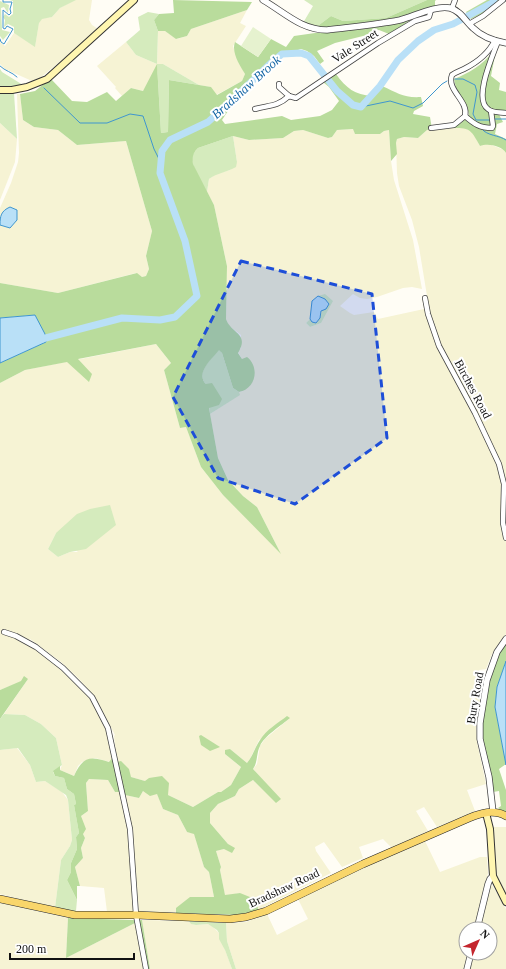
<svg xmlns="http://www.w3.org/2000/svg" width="506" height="969" font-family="'Times New Roman',serif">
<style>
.farmland{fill:#f6f3d4;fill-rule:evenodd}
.green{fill:#d5ebbd}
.forest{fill:#b9dc9c}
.pitch{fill:#e6f2cf}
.water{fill:#b9e0f7;stroke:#3f96cf}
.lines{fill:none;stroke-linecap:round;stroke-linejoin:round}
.stream{stroke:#3f96cf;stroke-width:1}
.river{stroke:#b9e0f7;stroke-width:7}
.minor-casing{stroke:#444;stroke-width:6}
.tertiary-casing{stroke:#444;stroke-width:7}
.secondary-casing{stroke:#333;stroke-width:8}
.primary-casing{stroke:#222;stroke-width:8}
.minor{stroke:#fff;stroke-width:4.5}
.tertiary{stroke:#fff;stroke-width:5.5}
.secondary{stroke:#fff6b0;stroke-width:6}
.primary{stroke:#f9d66b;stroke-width:7}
.marked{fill:#1d4ed8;fill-opacity:0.2;stroke:#1d4ed8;stroke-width:3;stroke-dasharray:8 5;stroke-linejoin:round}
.labels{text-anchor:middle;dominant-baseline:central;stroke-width:4;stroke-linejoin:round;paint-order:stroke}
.street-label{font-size:12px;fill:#111;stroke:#fff}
.water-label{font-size:13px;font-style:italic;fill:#1768a6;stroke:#fff}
</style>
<rect width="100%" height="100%" fill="#fffdf5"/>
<g class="farmland">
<path d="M74,0H92L89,20L92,25L98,29L68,55L40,78L32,81L5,69L0,64V42L5,46L14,33L35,46L39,22L42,18L52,17L60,8Z"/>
<path d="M247,10L240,23L246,26L233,46L238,61L245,74L242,81L216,95L210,87L199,85L163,64L143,91L131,88L122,96L115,88L116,87L97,66L126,42L136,55L157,64L158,31H165L177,39L187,36L191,29Z"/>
<path d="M17,94H20L23,120L34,127L58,130L77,145L126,141L152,231L146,256L149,269L146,276L142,277L136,273L58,293L0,283V208L11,183L18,162L19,153Z"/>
<path d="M0,123L17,139L15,162L0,200Z"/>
<path d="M450,128H465L473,132L480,146L484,144L492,145L504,150L506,153V531L505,483L501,463L467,396L463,385L438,340L440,351L495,456L501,478L503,531L506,542V634L492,654L486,669L479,670L481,691L476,728L477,742L486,784L467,790L475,811L437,827L424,807L416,811L428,831L392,848L383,839L359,847L363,858L342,867L324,842L315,847L316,851L331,873L258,910L240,893L225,896L220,870L221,867L216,851L224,849L228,844L210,823V813L218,804L235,796L239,789L253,780L276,802L280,799L253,769L257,764L260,746L265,739L290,718L259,740L250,759L247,763L230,749L225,754L241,767L231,785L221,792H218L193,807L168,795L145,781L131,777L117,762L114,736L115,735L95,697L78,678L61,662L30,639L27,643L56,665L89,697L106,728L113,757L110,762L95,758L82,762L78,766L74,776L60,770L62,765L56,738L41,724L25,715L4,714L28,679L0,690V383L25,370L156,344L171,363L164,370L180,428L186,427L201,467L223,495L280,552L257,507L243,496L228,480L218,458L210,414L239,395V392L243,391L242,359L238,352L241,348V335L228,325L226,319L227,266L214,205L207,192L209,179L216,174L230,170L237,162L233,136L249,140L283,138L294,131L303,130L328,138L332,137L337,130L354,129L355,134H380L384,131L389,130L391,161L394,180L413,240L422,289L412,287L403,288L377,297L367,299L360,298L353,294L340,306L350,313L354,315L374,312L378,319L424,309L422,297L427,296L419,247L412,220L399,186L397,173L396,143L397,139L404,137L418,138L427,130ZM312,301L321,323L310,327L306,323L310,319ZM56,533L78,552H70L58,557L48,549Z"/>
<path d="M17,748L30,765L36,782L45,781L62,792L68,800L72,840L70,846L61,860L55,908L0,894V750Z"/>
<path d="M89,779L108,780L115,792H121L128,826L135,912H107L104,888L80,886L75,867L83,858L81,848L85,838L83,834L81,816L88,811L86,783Z"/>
<path d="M143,791L157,793L163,809L178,815L187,832L194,833L204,867L209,872L214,897L176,913L139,912L132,832L125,795L139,798Z"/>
<path d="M492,827H506V895L497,879L495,872Z"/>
<path d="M425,841L440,872L480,857H487L488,873L475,929H466V953H469L465,969H236L227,941L226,923L246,922L267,914L277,935L308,919L298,899L337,879Z"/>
<path d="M492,885L506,909V969H468L473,953H490V929H480L490,887Z"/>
<path d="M0,903L68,918L66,958L135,923L144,969H0Z"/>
<path d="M142,920L189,921L192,924L196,925L208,924L213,927L219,933L232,969H150Z"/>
</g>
<g class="green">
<path d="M10,0H76L60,8L52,17L42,19L39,23L35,47L14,33V27L8,24L4,27L5,20L3,17L5,14L9,17L13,14V1Z"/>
<path d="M304,0H427L386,18L343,21L331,16L315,28L303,23L313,6Z"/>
<path d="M0,1L9,5L8,13L4,7L1,8L2,30L10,32L3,40L0,36Z"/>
<path d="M148,12L159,14L154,20L158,31L157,64H163L199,85L169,80L168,132L161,133L157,64L136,55L126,42L140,30L138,17Z"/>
<path d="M0,69L2,72L23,85L0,87Z"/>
<path d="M0,93H14L17,139L0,123Z"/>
<path d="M233,136L237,162L236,167C227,172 217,173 209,179L207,192C203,184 190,164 192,156C193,153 196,151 198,148Z"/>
<path d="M325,294L333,301L321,323L310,327L306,323L310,319L312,322L320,318L325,299L318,296Z"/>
<path d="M219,349L222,353L233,388L239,392L240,395L210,414L206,384C195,373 212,358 219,349Z"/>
<path d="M110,505L116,525L86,549L70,552L58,557L48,549L56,533L77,514L90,509Z"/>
<path d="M4,714L25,715L41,724L56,738L62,765L53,772L55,776L64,778L67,789L74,794L76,804L74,805L79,833L76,837L77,849L71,863V872L67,880L77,900L76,911H68L55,908L61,860L70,846L72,840L68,800L66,795L45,781L36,782L30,765L18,748L0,750V719Z"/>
<path d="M189,921L226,923L227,941L236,969H232L225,950L219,939V933L217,930L208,924L196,925L191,924Z"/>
</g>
<g class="forest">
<path d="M173,0L252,2L247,10L191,29L187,36L176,39L165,31H158L154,20L159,14L174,13Z"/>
<path d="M427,0H436L435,1V6L401,17L328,28H315L331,16L343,21L386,18Z"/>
<path d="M487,0H501L482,14L471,19L466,12Z"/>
<path d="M412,19L389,34L379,30L374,31L367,35L335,43L317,51L324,61L320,64L314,56L307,51L301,49L292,52H282L267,63L224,105L228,111L222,120L225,124L282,116L291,120L320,116L332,110L339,101L329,87L323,82L336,74C346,88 355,95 372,96L382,86C398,93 403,98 421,97L423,106L414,111L413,114L430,117L432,129L427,130L418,138L404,137L397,139L396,143L397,154L391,161L389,130L384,131L380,134H355L353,129L337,130L332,137L328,138L303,130L294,131L283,138L249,140L233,136L198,148C193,153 192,157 193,164L214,205L227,266L226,319C231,334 250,333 238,353L242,359L247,357C260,367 256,389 239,392L233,388L222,353L219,350C212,359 195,373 206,384L212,383L222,399L219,405L209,408L218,458L228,480L243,496L257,507L281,554L223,495L201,467L186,427L180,428L164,370L171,363L156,344L78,359L92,374L89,382L67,362L25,370L0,383V363L46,342L35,315L0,318V283L58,293L137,273L142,277L146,276L149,269L146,256L152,231L126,141L77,145L58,130L34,127L23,120L20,94L35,91L50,79L52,80L72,101L87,102L107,92L116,101L131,88L143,91L157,64L161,133L168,132L169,80L211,87L217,95L242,81L245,74C240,66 231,52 235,42L258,57L271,39L286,47L294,36L315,33H328Z"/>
<path d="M493,51L495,55L491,76L500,83L499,90L506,92V110L497,111L503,122L497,124L495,134L506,139V153C502,146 488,143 480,146C470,128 470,128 450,128L461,123L469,115L467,106L456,88L454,79C469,73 483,65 493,51Z"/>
<path d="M506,644V661L497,687L495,707L506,764L499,769L506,790V813L498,808L501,806L499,791L493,792L482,740L481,724L488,680L499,654Z"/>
<path d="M24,676L28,679L0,719V690L21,681Z"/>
<path d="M287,716L290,718C282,725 264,736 260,746C256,754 258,762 253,769L281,799L276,803L253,780L239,789L235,796L218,804L210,813V823L228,844L235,848L232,853L224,849L216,851L221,867L220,870L225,895L240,893L257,900L258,910L238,915L176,913V908L190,897H214L209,872L204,867L194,834L187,832L178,815L163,809L157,794L150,796L143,791L139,798L125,795L117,762L121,761L129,769L131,777L145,781L149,778L162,776L169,783L168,795L193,807L218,792H221L231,785L241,767L225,754V750L230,749L247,763C253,756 255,747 260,740C266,730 278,723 287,716Z"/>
<path d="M201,735L220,747L210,751L201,745L199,736Z"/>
<path d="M113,757L121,792H115L108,780L89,779L86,783L88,811L81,816L86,829L83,834L85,838L81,848L83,858L75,867L80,886H77V900L67,880L71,872V863L77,849L76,837L79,833L74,805L76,804L74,794L67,789L64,778L55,776L53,771L60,766V770L74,776C83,756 90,756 109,762Z"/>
<path d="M68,918L134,920L135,923L66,958Z"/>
<path d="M139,920H142L150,969H147Z"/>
</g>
<path class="pitch" d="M253,27L271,39L258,57L241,46Z"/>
<g class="water">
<path d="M10,207L17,210V220L10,228L0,225C0,216 1,211 10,207Z"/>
<path d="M318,296L325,299L329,304L326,309L321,311L320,318L316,323L312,322L310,319L312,301Z"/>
<path d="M35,315L45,334L46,342L0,363V318Z"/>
<path d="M506,661V765L495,707L497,687Z"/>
</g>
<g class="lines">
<g class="stream">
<path d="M0,39L1,42L4,44L13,29L7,26L5,29L3,28V10L9,15L11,13L10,9L12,2H3V0"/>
<path d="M0,66C5,71 12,72 17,77"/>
<path d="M455,79H463L475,85L477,92L473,114L476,120H489"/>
<path d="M44,88L80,123H107L130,114L143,116L154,149L161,163"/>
<path d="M361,107L390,101L413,108L423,103L442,84L447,81"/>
<path d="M495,119H506"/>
<path d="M482,129C487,136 499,135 506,140"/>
</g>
<path class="river" d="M38,340L122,318L160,320L175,317L197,296L185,241L160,173L162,151L170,140L208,122L229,103L271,63L282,54L301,53L309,56L337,91L353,105L361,107L380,86L398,60L418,41L434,30L453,24L492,3L494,0"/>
<g class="minor-casing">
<g id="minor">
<path d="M452,8L455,0"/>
<path d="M469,24L483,16L503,0"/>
<path d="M498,41C493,55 473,99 488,109C492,113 500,112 506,113"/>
<path d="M279,84V87L289,96"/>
<path d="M289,96L296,98L378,43L415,21L429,17L431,10"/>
<path d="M255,109C269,105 277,107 289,96"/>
<path d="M465,116C474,124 480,128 492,128L493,126L491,111"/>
<path d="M431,128L454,125L465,116C469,101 446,90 452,75C456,72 460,71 464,69C476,63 489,53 495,40"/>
<path d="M425,298L428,314L439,346L475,413L499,464L504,484L503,523L506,538"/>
<path d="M4,632L16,636L36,647L63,668L92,697L108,728L130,829L136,915L146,969"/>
</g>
</g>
<g class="tertiary-casing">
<g id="tertiary">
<path d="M263,0C284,12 301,30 327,30C351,27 376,25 400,20C415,16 436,5 450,8C461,11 465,21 473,28C482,37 494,41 506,43"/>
<path d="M493,812L489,777L480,739V723L487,680L497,652L506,639"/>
<path d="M477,929L488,884L490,879L493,876"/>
<path d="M467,969L471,953"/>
</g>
</g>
<g class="secondary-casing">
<g id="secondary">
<path d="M0,90H12L27,87L47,79L134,0"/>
<path d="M486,813L490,829L493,876L506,902"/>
</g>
</g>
<g class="primary-casing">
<path id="primary" d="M0,899L75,915H136L230,919L246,917L266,911L363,864L469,818C481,813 494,809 506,816"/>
</g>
<use href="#minor" class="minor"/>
<use href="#tertiary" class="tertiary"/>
<use href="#secondary" class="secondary"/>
<use href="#primary" class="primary"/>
</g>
<path class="marked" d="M241,261L372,294L387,438L295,504L218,478L173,397Z"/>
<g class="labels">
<g class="street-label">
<text transform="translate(355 46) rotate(-33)">Vale Street</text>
<text transform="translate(473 389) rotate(62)">Birches Road</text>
<text transform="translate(475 698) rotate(-80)">Bury Road</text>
<text transform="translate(284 888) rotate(-25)">Bradshaw Road</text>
</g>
<g class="water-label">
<text transform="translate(246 87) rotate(-42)">Bradshaw Brook</text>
</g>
</g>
<g transform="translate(478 941) rotate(45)"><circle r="19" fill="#ffffff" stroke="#a0a0a0"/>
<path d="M0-3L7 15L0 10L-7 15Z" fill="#c4262e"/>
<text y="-6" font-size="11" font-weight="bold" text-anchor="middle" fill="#111111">N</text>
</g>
<path d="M10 953v6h124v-6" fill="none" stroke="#111111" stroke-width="2"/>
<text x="16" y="953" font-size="12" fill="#111111" stroke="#ffffff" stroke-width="3" paint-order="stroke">200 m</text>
</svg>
